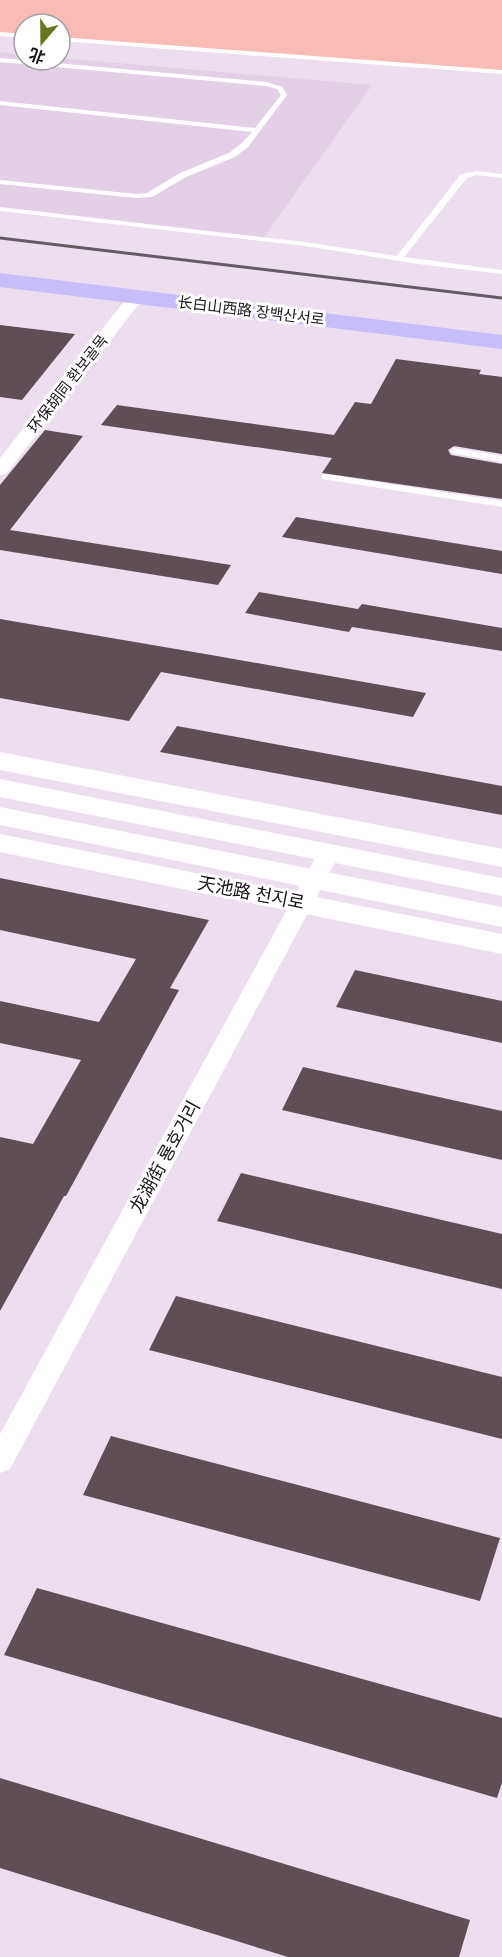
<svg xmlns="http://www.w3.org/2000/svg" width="502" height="1957" font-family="'Times New Roman','Noto Sans SC','Noto Sans KR',serif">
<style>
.built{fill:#e3d0e6}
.green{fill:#f8bbb6}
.building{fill:#5f4e55}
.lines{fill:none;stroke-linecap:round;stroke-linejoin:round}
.lane{fill:#fff;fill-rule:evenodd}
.street{fill:#fff;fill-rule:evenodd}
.secondary{fill:#fff;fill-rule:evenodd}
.primary{fill:#c7bdfb;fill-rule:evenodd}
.rail{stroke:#635b64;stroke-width:3}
.labels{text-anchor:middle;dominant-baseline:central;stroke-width:6;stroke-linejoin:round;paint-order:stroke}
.far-street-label{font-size:15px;fill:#1a151b;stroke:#fff}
.street-label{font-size:18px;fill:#1a151b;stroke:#fff}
</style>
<rect width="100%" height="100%" fill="#ecdeee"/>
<path class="built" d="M0,52L24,55V60H60V58L372,85L262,240L0,208Z"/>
<path class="green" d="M0,0H502V72L60,38V24H24V35L0,33Z"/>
<g class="building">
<path d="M0,325L75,334L22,400L0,397Z"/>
<path d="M396,359L481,370L479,374L502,377V454L454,446L448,450L451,455L502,464V499L322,473L332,458L101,425L117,405L334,435L355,402L371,404Z"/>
<path d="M45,430L83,436L10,530L231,565L218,585L0,550V485Z"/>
<path d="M296,517L502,551V574L282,537Z"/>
<path d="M259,592L358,609L362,604L502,628V651L352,627L349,632L245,613Z"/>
<path d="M0,619L217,656L426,693L413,717L161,672L129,721L0,698Z"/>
<path d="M177,726L502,786V815L160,752Z"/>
<path d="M0,878L209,920L170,988L179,990L66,1196H64L0,1311V1137L33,1144L81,1060L0,1043V1001L99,1022L136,959L0,930Z"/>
<path d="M355,970L502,1001V1043L336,1007Z"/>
<path d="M303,1067L502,1111V1160L282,1110Z"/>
<path d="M241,1173L502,1234V1289L217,1221Z"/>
<path d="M176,1296L502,1377V1439L149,1350Z"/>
<path d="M111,1436L500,1538L480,1601L83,1495Z"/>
<path d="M37,1588L502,1718V1783L497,1798L4,1655Z"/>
<path d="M0,1778L470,1920L459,1957H288L0,1868Z"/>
</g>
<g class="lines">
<g class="lane">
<path d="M0,32L24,34V38L0,36Z"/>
<path d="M60,37L502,70V74L60,41Z"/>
<path d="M0,58L266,82L282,87L287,95L248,147L235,157L186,177L152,197L136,198L0,184V180L136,194L147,193L180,173L229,153L242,143L252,132L0,105V101L255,128L281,95L277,89L266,86L0,62Z"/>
<path d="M476,171L502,174V178L476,175L467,178L404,257L502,270V274L418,264L305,246L0,211V207L305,242L397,256L461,174Z"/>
<path d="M454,448L502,456V462L451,453L450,451Z"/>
<path d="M325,474L502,501V507L322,479V475Z"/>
</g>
<g class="street">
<path d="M136,292L144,297L142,300L6,474L0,475V458L130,294Z"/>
<path d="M329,846L337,848L340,853L10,1469L0,1473V1434L318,853L321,848Z"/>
</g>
<g class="secondary">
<path d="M0,752L502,849V867L0,770Z"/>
<path d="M0,779L502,878V896L0,797Z"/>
<path d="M0,807L502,907V927L0,825Z"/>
<path d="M0,834L502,934V954L0,852Z"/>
</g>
<path class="primary" d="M0,273L502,335V349L0,287Z"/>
<path class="rail" d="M0,238L502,298"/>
</g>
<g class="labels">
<g class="far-street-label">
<text transform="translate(251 311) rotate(7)">长白山西路 장백산서로</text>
<text transform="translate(68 384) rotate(-52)">环保胡同 환보골목</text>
</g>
<g class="street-label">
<text transform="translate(251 893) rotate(11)">天池路 천지로</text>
<text transform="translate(165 1157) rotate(-61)">龙湖街 룡호거리</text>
</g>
</g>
<g transform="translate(42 42) rotate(200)"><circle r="28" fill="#ffffff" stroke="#a3a1a4" stroke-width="1.5"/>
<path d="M0-4.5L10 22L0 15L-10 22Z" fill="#6a751f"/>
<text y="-9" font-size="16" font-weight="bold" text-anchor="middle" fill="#1a151b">北</text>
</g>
</svg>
